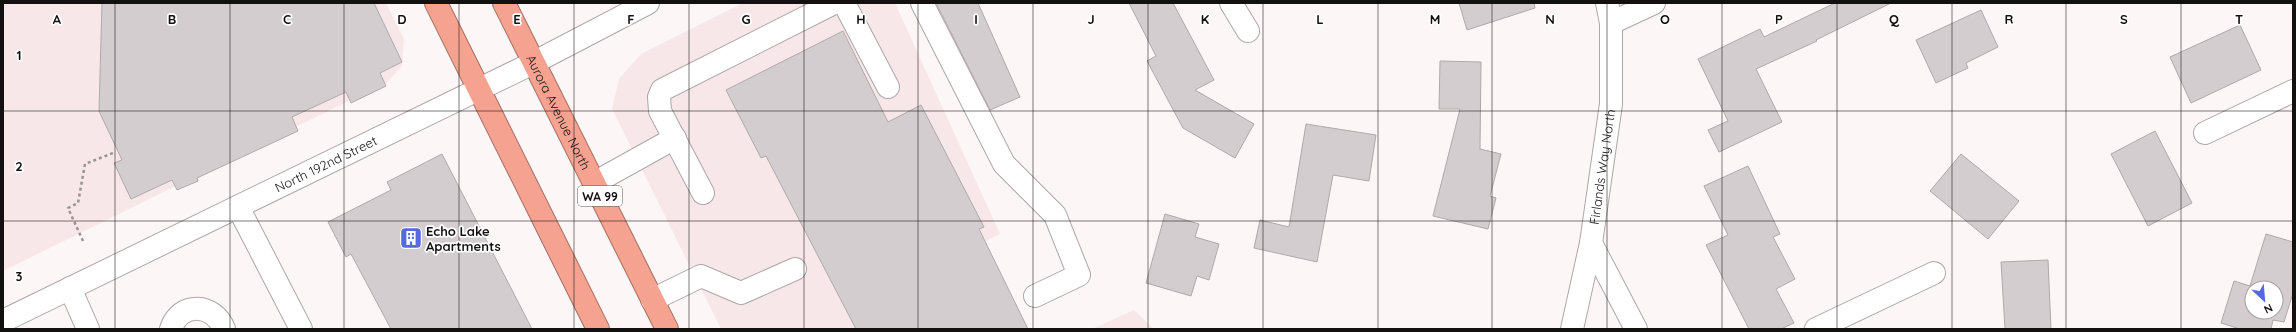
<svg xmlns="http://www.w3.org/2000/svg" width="2296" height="332" font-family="Quicksand,sans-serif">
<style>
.built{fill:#f7e7e8}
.building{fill:#d4cdd0;stroke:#b0a9ac;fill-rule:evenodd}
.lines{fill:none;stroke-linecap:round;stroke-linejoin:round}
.minor-casing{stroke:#aea7a7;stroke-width:24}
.highway-casing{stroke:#a66f64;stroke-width:24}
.path{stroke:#999393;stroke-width:2.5;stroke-dasharray:3 3;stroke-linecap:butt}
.minor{stroke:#fff;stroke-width:22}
.highway{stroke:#f5a291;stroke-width:22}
.grid{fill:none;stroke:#131010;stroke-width:1;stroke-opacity:0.55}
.labels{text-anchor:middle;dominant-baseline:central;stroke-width:3.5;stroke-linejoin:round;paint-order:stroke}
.shield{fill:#fff;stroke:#5a5858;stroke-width:1}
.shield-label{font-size:12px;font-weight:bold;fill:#131010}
.street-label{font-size:13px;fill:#131010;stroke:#fff}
.poi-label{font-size:13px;font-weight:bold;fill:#131010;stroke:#fff;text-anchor:start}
.grid-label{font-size:13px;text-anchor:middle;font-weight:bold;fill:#131010;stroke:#fff;stroke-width:3.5;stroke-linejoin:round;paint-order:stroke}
</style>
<rect width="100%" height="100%" fill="#fdf6f6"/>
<g class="built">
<path d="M3,3H386L404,39L402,66L387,82L3,271Z"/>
<path d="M743,3H895L1000,234L904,282L928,329H721L612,109L619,79L641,54Z"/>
<path d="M1134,310L1154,329H1092Z"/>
</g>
<g class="building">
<path d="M102,3H374L402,62L380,73L386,86L351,103L346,92L292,117L298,131L197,178L198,181L177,190L172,180L131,199L114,163L122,160L99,111Z"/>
<path d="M936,3H978L1020,97L990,110Z"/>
<path d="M1129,3H1173L1214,80L1195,90L1254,124L1235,158L1183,128L1147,61L1156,56Z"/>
<path d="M1459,3H1534L1535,8L1467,30Z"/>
<path d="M1835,3H1891L1816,40L1817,41L1756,69L1782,122L1719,152L1708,130L1728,121L1698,59L1760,29L1764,37Z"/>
<path d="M1981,10L1998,47L1966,63L1968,68L1936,83L1916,40Z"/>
<path d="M2240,25L2261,70L2191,103L2170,57Z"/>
<path d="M843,31L888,122L921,105L984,227L979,229L1028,329H856L766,156L761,158L726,90Z"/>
<path d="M1440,61L1481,62L1480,149L1501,154L1490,196L1496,198L1488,229L1433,216L1460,109H1439Z"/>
<path d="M1306,124L1376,135L1369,181L1333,175L1317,262L1254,248L1260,220L1289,227Z"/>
<path d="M2155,131L2192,203L2148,226L2111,154Z"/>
<path d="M442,154L532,329H391L351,254L346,257L328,222L391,190L387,182Z"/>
<path d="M1961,154L2019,201L1988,239L1930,191Z"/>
<path d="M1748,166L1780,234L1773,237L1795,279L1776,289L1794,323L1781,329H1749L1706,245L1728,235L1704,186Z"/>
<path d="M1165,214L1199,224L1195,237L1219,244L1209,280L1197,276L1191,296L1146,283Z"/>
<path d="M2266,234L2293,242V293L2284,322L2273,320L2271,329H2240L2221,323L2234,281L2250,286ZM2252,288H2276V312H2252Z"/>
<path d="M2048,260L2051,329H2005L2001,262Z"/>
</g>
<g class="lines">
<g class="minor-casing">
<g id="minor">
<path d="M844,3L888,87"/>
<path d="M922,3L1004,164L1055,215L1079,275L1035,296"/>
<path d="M1231,3L1248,31"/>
<path d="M1611,23L1654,3"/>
<path d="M2205,133L2293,91"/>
<path d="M594,183L675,138"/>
<path d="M703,193L660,111L659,97L662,90L834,3"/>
<path d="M238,207L301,329"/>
<path d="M1591,243L1636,329"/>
<path d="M70,288L88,329"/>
<path d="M652,300L701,276L741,293L795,269"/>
<path id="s1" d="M3,321L533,63L648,3"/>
<path d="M171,329C180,301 214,303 224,329"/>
<path id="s2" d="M1572,329L1591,243L1611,104V23L1607,3"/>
<path d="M1816,329L1934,273"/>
</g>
</g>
<g class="highway-casing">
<g id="highway">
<path d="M436,3L598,329"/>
<path id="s3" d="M504,3L667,329"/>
</g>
</g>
<path class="path" d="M83,241L68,208L78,203L85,164L113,153"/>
<use href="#minor" class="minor"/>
<use href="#highway" class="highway"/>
</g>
<path class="grid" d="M115,3V329M230,3V329M344,3V329M459,3V329M574,3V329M689,3V329M804,3V329M918,3V329M1033,3V329M1148,3V329M1263,3V329M1378,3V329M1492,3V329M1607,3V329M1722,3V329M1837,3V329M1952,3V329M2066,3V329M2181,3V329M3,111H2293M3,221H2293"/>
<defs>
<g id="building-square" transform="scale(1.15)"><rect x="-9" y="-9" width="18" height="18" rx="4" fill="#5669df" stroke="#fff"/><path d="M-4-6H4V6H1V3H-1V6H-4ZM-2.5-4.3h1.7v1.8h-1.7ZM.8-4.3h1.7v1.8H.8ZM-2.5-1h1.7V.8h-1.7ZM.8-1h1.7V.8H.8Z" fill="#fff"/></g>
</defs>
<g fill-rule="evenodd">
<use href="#building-square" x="411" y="238"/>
</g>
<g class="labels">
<rect class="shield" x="578" y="186" width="44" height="20" rx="3"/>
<g class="shield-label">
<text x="600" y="196">WA 99</text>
</g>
<g class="street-label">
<text stroke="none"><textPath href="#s3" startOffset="122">Aurora Avenue North</textPath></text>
<text stroke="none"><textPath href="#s1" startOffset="359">North 192nd Street</textPath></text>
<text stroke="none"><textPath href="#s2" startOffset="165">Firlands Way North</textPath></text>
</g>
<g class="poi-label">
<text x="426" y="231">Echo Lake<tspan x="426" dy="15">Apartments</tspan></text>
</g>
</g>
<g class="grid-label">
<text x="57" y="24">A</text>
<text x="172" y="24">B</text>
<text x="287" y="24">C</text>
<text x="402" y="24">D</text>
<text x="517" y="24">E</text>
<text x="631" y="24">F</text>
<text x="746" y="24">G</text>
<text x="861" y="24">H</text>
<text x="976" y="24">I</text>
<text x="1091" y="24">J</text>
<text x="1205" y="24">K</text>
<text x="1320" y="24">L</text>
<text x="1435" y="24">M</text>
<text x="1550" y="24">N</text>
<text x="1665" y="24">O</text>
<text x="1779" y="24">P</text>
<text x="1894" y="24">Q</text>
<text x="2009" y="24">R</text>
<text x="2124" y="24">S</text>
<text x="2239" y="24">T</text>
<text x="19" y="60">1</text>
<text x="19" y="171">2</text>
<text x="19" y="281">3</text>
</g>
<rect width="2296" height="332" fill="none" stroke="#131010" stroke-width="8"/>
<g transform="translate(2264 300) rotate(154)"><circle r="19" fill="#ffffff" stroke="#a19f9f"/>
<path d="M0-3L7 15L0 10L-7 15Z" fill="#5669df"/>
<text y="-6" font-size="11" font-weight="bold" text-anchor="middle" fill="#131010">N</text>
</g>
</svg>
